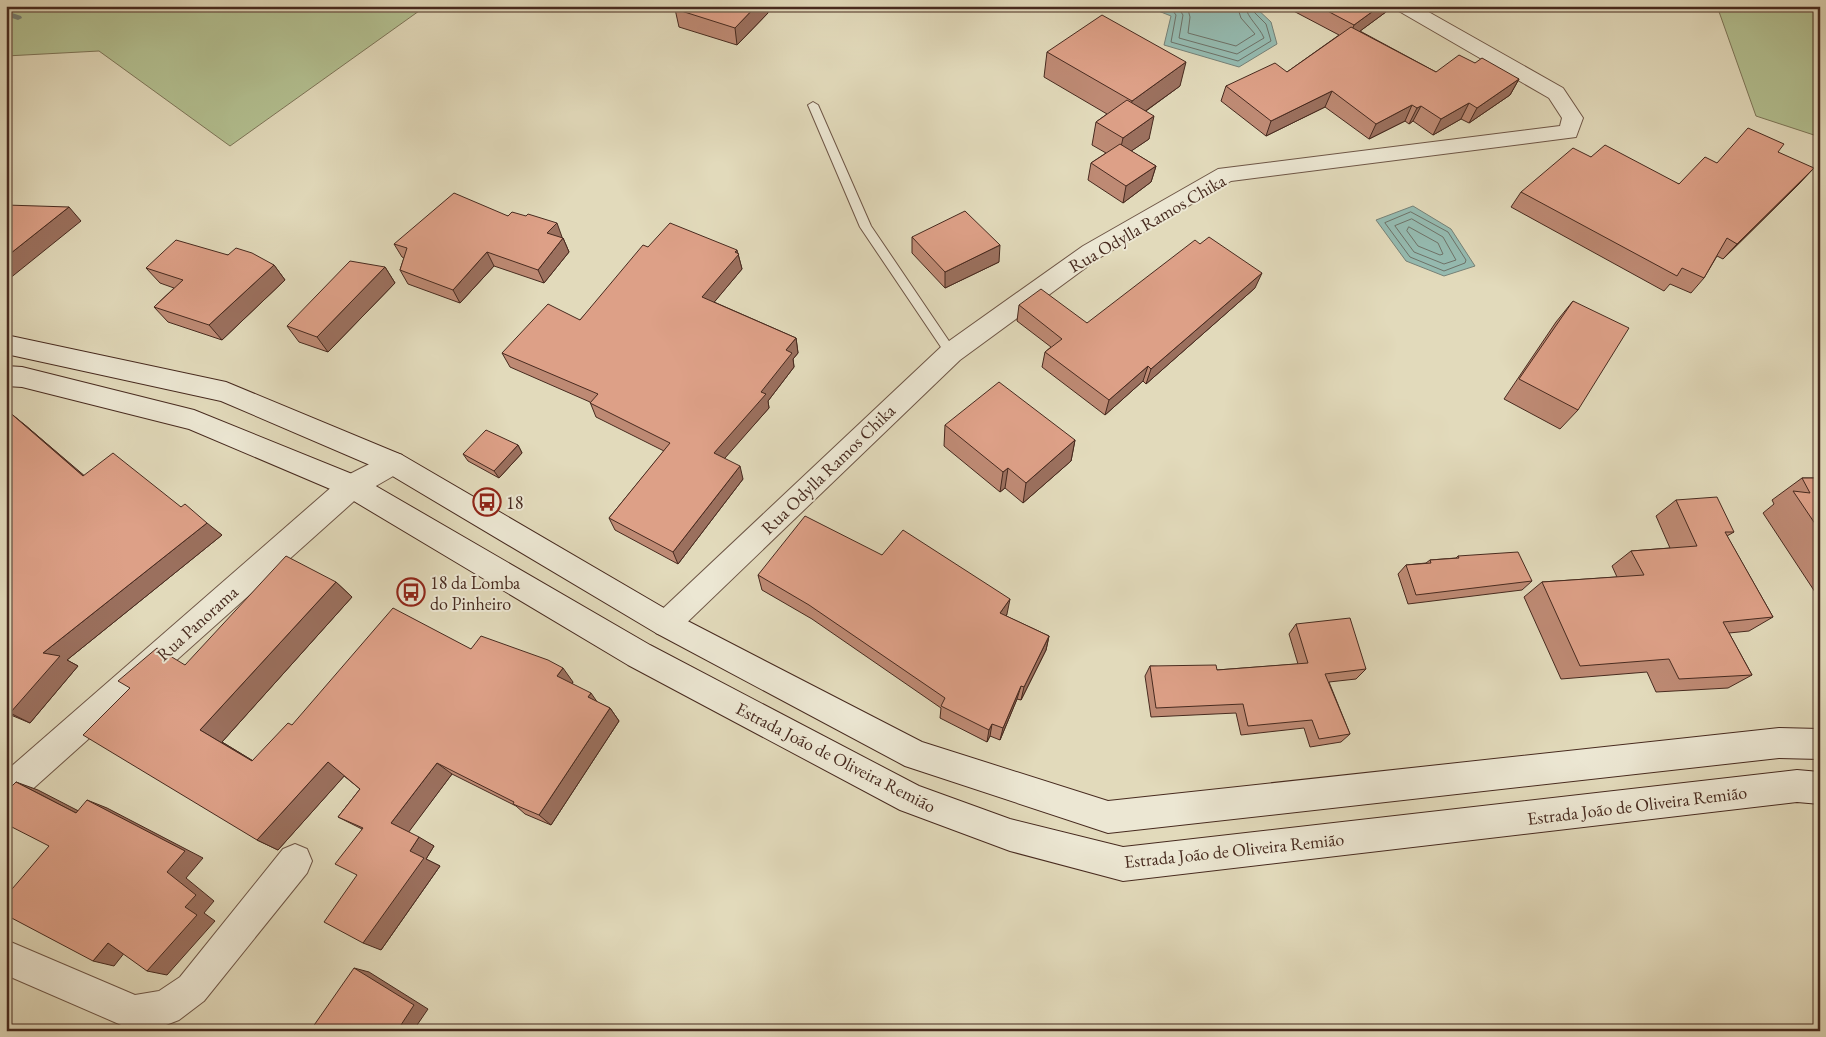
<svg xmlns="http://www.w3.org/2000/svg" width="1826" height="1037" font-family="'EB Garamond',serif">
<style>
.green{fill:#b3c091;stroke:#7d7558}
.water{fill:#95bbb1;stroke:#768177}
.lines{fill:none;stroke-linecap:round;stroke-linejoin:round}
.shore{stroke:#6e7268;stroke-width:1}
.stream{fill:#768177;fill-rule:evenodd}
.service-casing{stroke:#6e5646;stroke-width:2}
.minor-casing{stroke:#6e5646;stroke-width:2}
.tertiary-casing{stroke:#6e5646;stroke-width:2}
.secondary-casing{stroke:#472a1f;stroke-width:2}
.service{fill:#ece7d3;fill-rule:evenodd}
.minor{fill:#ece7d3;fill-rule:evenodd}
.tertiary{fill:#ece7d3;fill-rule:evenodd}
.secondary{fill:#ece7d3;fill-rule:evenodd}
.wall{fill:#be8a74;stroke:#472a1f}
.shaded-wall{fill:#9b705e;stroke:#472a1f}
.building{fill:#dda087;stroke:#472a1f}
.labels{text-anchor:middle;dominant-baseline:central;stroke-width:4;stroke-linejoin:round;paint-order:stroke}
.street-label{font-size:18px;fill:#472a1f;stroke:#ece7d3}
.poi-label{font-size:18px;fill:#472a1f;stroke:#ece7d3;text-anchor:start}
</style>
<rect width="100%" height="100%" fill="#e2dabb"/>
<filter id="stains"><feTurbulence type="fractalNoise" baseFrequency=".004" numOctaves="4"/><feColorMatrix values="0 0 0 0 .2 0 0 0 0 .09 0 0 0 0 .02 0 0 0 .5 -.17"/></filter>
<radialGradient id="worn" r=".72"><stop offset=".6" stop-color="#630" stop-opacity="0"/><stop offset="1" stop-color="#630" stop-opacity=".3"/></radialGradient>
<g class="green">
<path d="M6,6H426L230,146L99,51L6,56Z"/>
<path d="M1717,6H1820V137L1756,116Z"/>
</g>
<g class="water">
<path d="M1146,6H1254L1271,22L1277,44L1239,67L1164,45L1171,16Z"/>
<path d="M1413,206L1451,229L1475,266L1444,276L1406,261L1376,220Z"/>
</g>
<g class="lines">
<g class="shore">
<path d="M1160,6L1173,11L1176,15L1171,42L1238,61L1271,41L1266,24L1253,11L1251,6"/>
<path d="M1177,6L1183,15L1179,38L1237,54L1264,38C1259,26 1248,19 1245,6"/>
<path d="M1187,6L1190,17L1188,33L1236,46L1255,34L1241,18L1237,6"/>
<path d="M1411,212L1448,232L1466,260L1465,263L1444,271L1410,257L1385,223Z"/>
<path d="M1412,219L1443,237L1456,260L1444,264L1414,252L1395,226Z"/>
<path d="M1409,227L1438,243L1443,254L1440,255L1418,246L1407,231Z"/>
</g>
<path class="stream" d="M6,11L21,16L22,18L18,20L6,16Z"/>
<g class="service-casing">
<path id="service" d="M813,102L818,105L871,226L955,350L957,353L955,356H947L860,227L808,105Z"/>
</g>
<g class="minor-casing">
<g id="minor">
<path d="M1395,6H1418L1563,88L1583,118L1576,137L1231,181L1099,258L960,360L676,633L666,637L656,633L651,624L656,615L942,346L1083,246L1218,169L1560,126L1562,118L1549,98L1397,10Z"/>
<path d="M295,844L307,849L312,861L307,873L204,1001L179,1020L166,1025L135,1031L6,975V940L135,995L159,991L180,977L283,849Z"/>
</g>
</g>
<g class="tertiary-casing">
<path id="tertiary" d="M393,452L402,455L406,463L402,471L362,494L17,803L6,808V771L342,478Z"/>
</g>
<g class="secondary-casing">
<g id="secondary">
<path d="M6,335L226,382L402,455L676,615L922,742L1108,801L1779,728L1820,729V759L1779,758L1108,833L905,766L656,633L384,471L221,401L6,354Z"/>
<path d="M6,366L22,367L194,410L362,478L650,645L919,786L1010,819L1123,847L1797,770L1820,772V804L1797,802L1123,881L1010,851L900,810L628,665L342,494L189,429L22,387L6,386Z"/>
</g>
</g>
<use href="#service" class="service"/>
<use href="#minor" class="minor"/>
<use href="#tertiary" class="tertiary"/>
<use href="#secondary" class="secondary"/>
</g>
<g class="wall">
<path d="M679,6H767L768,13L737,45L679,27L675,9Z"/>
<path d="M1284,6H1394L1360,31L1436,72L1475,63L1519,79L1510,95L1469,123L1461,119L1433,135L1413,121L1409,124L1405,121L1369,139L1325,107L1266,136L1221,101L1226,86L1287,72L1339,35Z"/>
<path d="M1432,6H1444L1438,10Z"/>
<path d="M1047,52L1180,86L1146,111L1149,139L1131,151L1156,166L1151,182L1123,203L1088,180L1091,163L1106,153L1092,145L1096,122L1107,114L1044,77Z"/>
<path d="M1778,152L1799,184L1723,259L1717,256L1704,278L1691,293L1670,284L1664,291L1511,207L1521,192L1591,157L1679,184Z"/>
<path d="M508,216L562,237L561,238H563L569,252L544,283L494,266L460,303L408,284L400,270L404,258L402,257L394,244Z"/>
<path d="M912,237L999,262L945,288L912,253Z"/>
<path d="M648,247L738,254L742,269L714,302L796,338L798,353L793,359L794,367L768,401L769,408L724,458L743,479L678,564L615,530L609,518L664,451L596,417L590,402L510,367L502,353L580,320Z"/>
<path d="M228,255L274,265L285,280L222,340L168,322L154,307L174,288L160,283L146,268Z"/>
<path d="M385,267L395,283L328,352L299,342L287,326Z"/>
<path d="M1255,288L1146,384L1143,381L1105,415L1042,367L1045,352L1051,347L1017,321L1019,305L1087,323Z"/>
<path d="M1573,301L1578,410L1560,429L1504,399L1556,322Z"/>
<path d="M6,411L25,425L84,476L181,507L222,535L67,660L78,666L30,723L6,713Z"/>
<path d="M945,425L1075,440L1071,461L1023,503L1005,488L1000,492L944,446Z"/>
<path d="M518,445L522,453L499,478L468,461L463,454Z"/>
<path d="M1802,478H1820V595H1817L1763,513L1774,504L1772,500Z"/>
<path d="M1676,500L1734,532L1727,536L1773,617L1749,631L1729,633L1752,675L1728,688L1656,692L1647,672L1561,679L1524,597L1542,582L1617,577L1612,566L1631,551L1670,548L1656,516Z"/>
<path d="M882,555L1007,614L1006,616L1049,636L1046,650L1021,700L1017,699L1000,740L990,736L987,742L940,718L941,708L812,619L762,590L758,575Z"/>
<path d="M1458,556L1532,581L1522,590L1408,604L1398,574L1406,565L1426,563L1430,560L1456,558Z"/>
<path d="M336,582L352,597L222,742L253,761L292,725L471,649L573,682L572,684L597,702L610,708L619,721L551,825L525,814L516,806L452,774L408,832L434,846L426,859L440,866L381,950L357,875L362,829L338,817L360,789L344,776L278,850L257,840L185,665Z"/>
<path d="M1296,624L1366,669L1356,679L1329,682L1350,734L1341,742L1310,747L1304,728L1241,735L1236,713L1151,717L1145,676L1150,666L1217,670L1298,664L1289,634Z"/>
</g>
<g class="shaded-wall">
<path d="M756,6H767L768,13L737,45L735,28Z"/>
<path d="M1380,6H1394L1348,40L1354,25Z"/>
<path d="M1440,6H1444L1438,10Z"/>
<path d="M1186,62L1180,86L1126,125L1132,101Z"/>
<path d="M1519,79L1510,95L1469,123L1477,108Z"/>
<path d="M1332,91L1325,107L1266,136L1271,121Z"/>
<path d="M1469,103L1461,119L1433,135L1441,119Z"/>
<path d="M1412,105L1405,121L1369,139L1376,124Z"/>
<path d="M1421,106L1413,121L1409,124L1417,108Z"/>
<path d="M1154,116L1149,139L1118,160L1123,138Z"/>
<path d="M1156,166L1151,182L1123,203L1126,186Z"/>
<path d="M1814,168L1799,184L1723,259L1737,244Z"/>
<path d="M69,207L81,221L9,279L6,277V257Z"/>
<path d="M557,223L562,237L553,247L547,233Z"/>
<path d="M563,238L569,252L544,283L538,270Z"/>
<path d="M1000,245L999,262L945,288V272Z"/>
<path d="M737,250L742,269L706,312L702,297Z"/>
<path d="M487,252L494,266L460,303L453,290Z"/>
<path d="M274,265L285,280L222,340L209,325Z"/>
<path d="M385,267L395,283L328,352L317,337Z"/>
<path d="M1262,273L1255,288L1146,384L1151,369Z"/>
<path d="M796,338L798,353L793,359L794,367L768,401L769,408L718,466L714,453L761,392L786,350Z"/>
<path d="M1148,366L1143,381L1105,415L1109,400Z"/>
<path d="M8,411L25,425L100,489L83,476Z"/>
<path d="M1075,440L1071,461L1023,503L1026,483Z"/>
<path d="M518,445L522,453L499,478L494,471Z"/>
<path d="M740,466L743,479L678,564L673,552Z"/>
<path d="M1008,468L1005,488L1000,492L1003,472Z"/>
<path d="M207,523L222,535L67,660L78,666L30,723L10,713L43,653Z"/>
<path d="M336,582L352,597L222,742L273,773L252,761L200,730Z"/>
<path d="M1010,599L1007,614L997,628L1000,613Z"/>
<path d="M1049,636L1046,650L1021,700L1024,687Z"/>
<path d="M563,668L573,682L567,690L557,676Z"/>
<path d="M1021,686L1017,699L1000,740L1003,728Z"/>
<path d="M591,693L600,706L588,697Z"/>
<path d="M610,708L619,721L551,825L539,815Z"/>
<path d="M992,724L990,736L987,742L989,730Z"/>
<path d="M328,762L346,774L278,850L257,840Z"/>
<path d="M437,763L452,774L408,833L391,823Z"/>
<path d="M16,782L38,790L96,820L76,813Z"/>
<path d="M87,800L107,808L203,858L186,878L214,901L204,913L215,921L167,975L147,971L185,907Z"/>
<path d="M419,837L434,846L426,859L440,866L381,950L363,943L410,851Z"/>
<path d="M108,943L129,947L114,966L93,961Z"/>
<path d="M354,968L369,972L428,1009L413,1031H397Z"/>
</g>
<g class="building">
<path d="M679,6H756L735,28L675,9Z"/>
<path d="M1318,6H1380L1354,25Z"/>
<path d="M1102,15L1186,62L1132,101L1047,52Z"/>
<path d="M1351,27L1436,72L1459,55L1475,63L1482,58L1519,79L1477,108L1469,103L1441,119L1421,106L1417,108L1412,105L1376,124L1332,91L1271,121L1226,86L1275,63L1287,72Z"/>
<path d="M1127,100L1154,116L1123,138L1096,122Z"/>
<path d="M1748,128L1784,144L1778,152L1814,168L1737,244L1727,238L1704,278L1682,268L1677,276L1521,192L1573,148L1591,157L1605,145L1679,184L1705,157L1717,163Z"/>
<path d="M1120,144L1156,166L1126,186L1091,163Z"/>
<path d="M454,193L508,216L512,212L526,216L528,214L557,223L547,233L563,238L538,270L487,252L453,290L400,270L407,248L394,244Z"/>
<path d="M6,205L69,207L6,257Z"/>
<path d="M965,211L1000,245L945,272L912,237Z"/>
<path d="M670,223L737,250L735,252L739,254L702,297L796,338L786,350L792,353L761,392L766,394L714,453L740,466L673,552L609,518L670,443L590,403L598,394L502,353L548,304L580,320L643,245L648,247Z"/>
<path d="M1209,237L1262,273L1151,369L1148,366L1109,400L1045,352L1062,339L1019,305L1041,289L1087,323L1195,240L1200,244Z"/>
<path d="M176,240L228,255L236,248L252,253L274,265L209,325L154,307L183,280L146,268Z"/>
<path d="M350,261L385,267L317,337L287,326Z"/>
<path d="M1573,301L1629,328L1578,410L1519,379Z"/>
<path d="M999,382L1075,440L1026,483L1008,468L1003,472L945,425Z"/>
<path d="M6,411H8L83,476L113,453L181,507L185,504L207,523L43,653L60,656L10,713L6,712Z"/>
<path d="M486,430L518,445L494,471L463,454Z"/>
<path d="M1802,478H1820V531L1793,491L1810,493Z"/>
<path d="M1717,497L1734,532H1725L1773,617L1723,622L1752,675L1679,679L1669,659L1580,666L1542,582L1644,575L1631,551L1697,546L1676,500Z"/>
<path d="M805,516L882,555L903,530L1010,599L1000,613L1049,636L1024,687L1021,686L1003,728L992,724L989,730L941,706L945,698L809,605L758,575Z"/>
<path d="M1518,552L1532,581L1416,595L1406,565L1431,563L1430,560L1459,558L1458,556Z"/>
<path d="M286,556L336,582L200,730L252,761L288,723L292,725L393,608L471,649L481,636L548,660L563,668L557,676L591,693L588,697L610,708L539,815L513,804L514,802L437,763L391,823L419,837L410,851L424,858L363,943L324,922L357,875L335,864L363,828L338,817L360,789L328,762L257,840L83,735L130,688L118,681L157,648L185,665Z"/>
<path d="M1350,618L1366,669L1325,674L1350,734L1319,739L1312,720L1248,726L1243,704L1156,708L1150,666L1216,665L1217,670L1308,663L1296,624Z"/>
<path d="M16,782L76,813L87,800L185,851L167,872L196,895L185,907L197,915L147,971L108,943L93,961L6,915V896L49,846L6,824V792Z"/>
<path d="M354,968L414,1005L397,1031H310Z"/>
</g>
<defs>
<g id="bus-ring" transform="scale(1.4375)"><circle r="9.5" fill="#ece7d3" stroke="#8f2418" stroke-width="1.5"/><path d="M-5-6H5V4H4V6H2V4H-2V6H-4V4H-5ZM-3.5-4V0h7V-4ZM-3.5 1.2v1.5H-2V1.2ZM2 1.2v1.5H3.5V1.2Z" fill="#8f2418"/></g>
</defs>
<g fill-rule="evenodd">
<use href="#bus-ring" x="487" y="502"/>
<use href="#bus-ring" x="411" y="592"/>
</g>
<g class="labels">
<g class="street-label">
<text transform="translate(1147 223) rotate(-30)">Rua Odylla Ramos Chika</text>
<text transform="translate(828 469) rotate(-44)">Rua Odylla Ramos Chika</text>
<text transform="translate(197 623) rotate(-42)">Rua Panorama</text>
<text transform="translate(836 757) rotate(27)">Estrada João de Oliveira Remião</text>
<text transform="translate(1637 805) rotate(-7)">Estrada João de Oliveira Remião</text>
<text transform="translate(1234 850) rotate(-6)">Estrada João de Oliveira Remião</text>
</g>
<g class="poi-label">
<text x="506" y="502">18</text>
<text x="430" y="582">18 da Lomba<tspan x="430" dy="21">do Pinheiro</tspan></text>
</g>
</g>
<rect width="1826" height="1037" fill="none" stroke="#e2dabb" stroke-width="25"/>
<rect x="8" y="8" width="1811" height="1022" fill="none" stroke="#472a1f" stroke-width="2.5"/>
<rect x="12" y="12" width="1801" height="1012" fill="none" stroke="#472a1f"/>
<rect width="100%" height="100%" filter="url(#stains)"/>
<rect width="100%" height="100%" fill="url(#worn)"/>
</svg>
